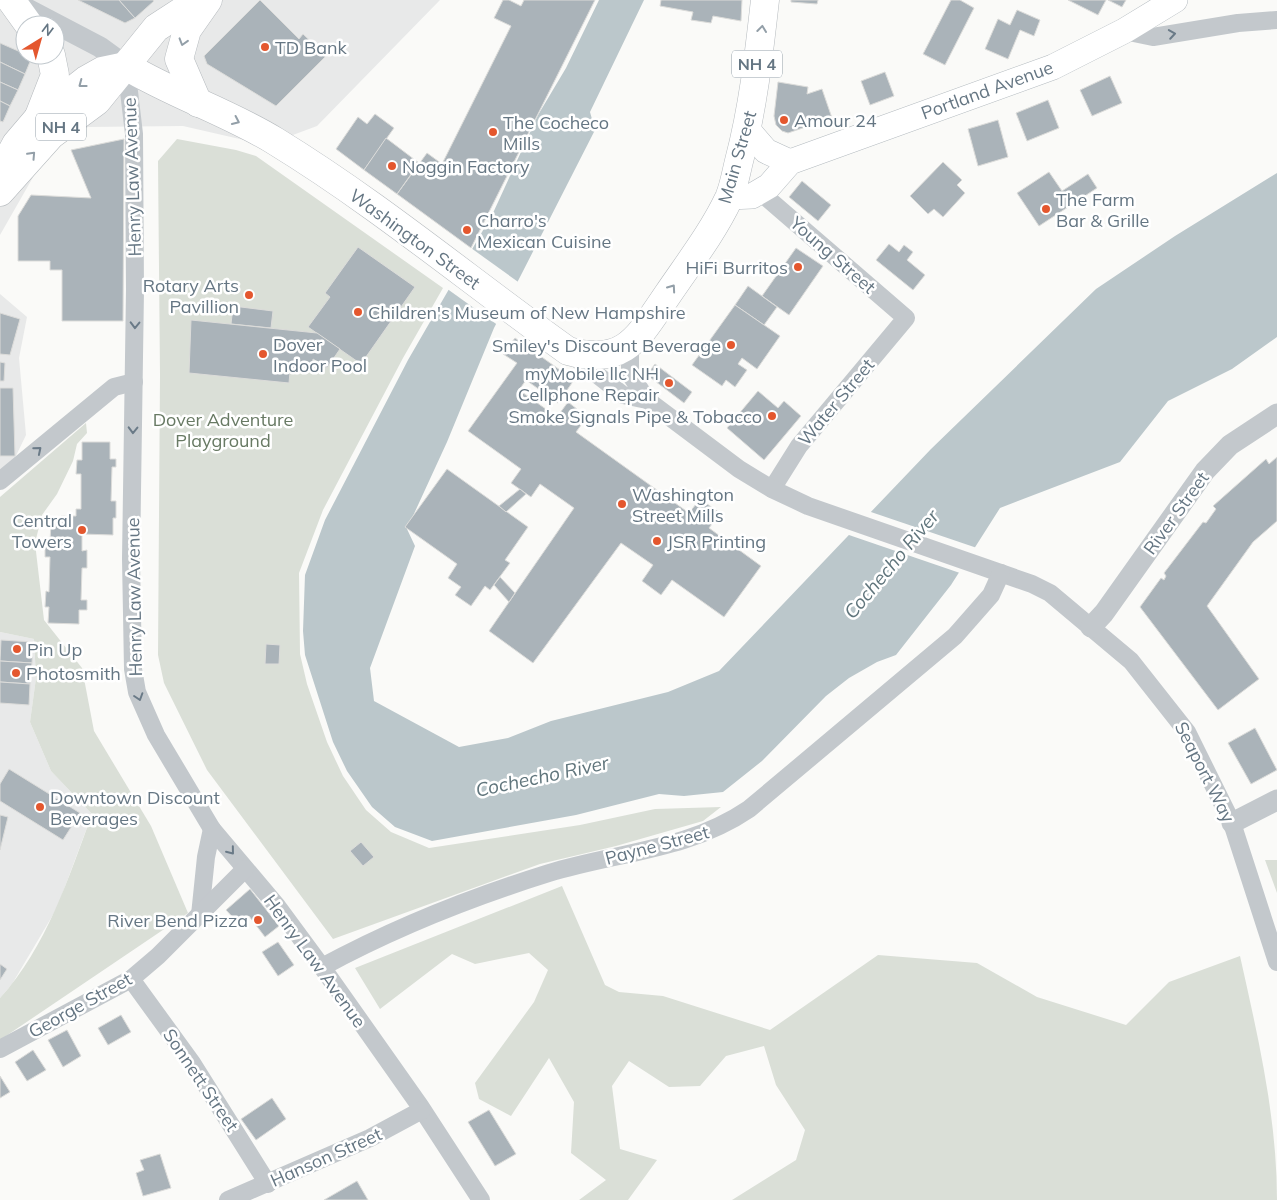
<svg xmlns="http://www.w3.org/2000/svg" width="1277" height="1200" font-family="Mulish,sans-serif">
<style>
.built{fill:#e8e9e9;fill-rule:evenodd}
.green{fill:#dadfd7}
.water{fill:#bbc7cb}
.pier{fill:#fafaf8}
.building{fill:#aab3b9;stroke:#dcdcda}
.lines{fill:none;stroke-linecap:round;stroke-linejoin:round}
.secondary-casing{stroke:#b3babf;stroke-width:26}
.primary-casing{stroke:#b5babe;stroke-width:29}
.minor{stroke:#c3c8cc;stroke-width:18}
.tertiary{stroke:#c3c8cc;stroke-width:21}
.secondary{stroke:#fff;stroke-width:25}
.primary{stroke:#fff;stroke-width:28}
.oneway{stroke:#939fa8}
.oneway2{stroke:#6a7a87}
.poi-dot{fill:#e4572e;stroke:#fff;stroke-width:2}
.labels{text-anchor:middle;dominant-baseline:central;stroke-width:5;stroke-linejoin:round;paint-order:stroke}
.shield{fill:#fff;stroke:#939fa8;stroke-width:1}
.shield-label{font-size:16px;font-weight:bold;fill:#657683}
.poi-label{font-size:18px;fill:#657683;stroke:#fff;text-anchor:start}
.street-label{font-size:18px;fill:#657683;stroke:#fff}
.park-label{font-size:18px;fill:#687a64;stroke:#fff}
.water-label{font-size:19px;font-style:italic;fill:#60757c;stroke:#fff}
</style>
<rect width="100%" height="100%" fill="#fafaf8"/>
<g class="built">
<path d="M0,0H440L317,126L266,145L183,126L88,127L48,151L0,235ZM25,25H55V55H25Z"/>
<path d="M0,294L27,317L19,358L26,435L0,489Z"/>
<path d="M0,632L34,639L36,678L30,722L51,771L92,814L57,908L12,984L0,998Z"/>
</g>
<g class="green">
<path d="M177,139L236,150L256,156L443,288L403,358L323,510L299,573L300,654L307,684L327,742L343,776L366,810L391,832L429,848L580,825L655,809L721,807L703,821L616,846L540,864L333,939L207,770L164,683L158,655L160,375L158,161Z"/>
<path d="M86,423L87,433L77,444L73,461L57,494L42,515L35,543L44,620L82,668L94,731L151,826L188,913L0,1040V998C46,948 69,877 92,814L51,771L30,722L36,678L34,639L0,632V497Z"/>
<path d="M1265,860H1277V893Z"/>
<path d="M562,886L605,985L619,992L663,996L770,1030L878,955L977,963L1037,997L1126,1025L1169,982L1240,956C1258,1037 1277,1117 1277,1200H732L796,1160L805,1130L776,1085L764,1046L726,1056L700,1086L669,1087L629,1061L612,1086L620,1149L657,1160L628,1200H579L606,1180L571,1153L574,1102L549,1058L511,1116L479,1099L475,1083L534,1002L548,970L529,953L475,964L452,954L380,1009L355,968Z"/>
</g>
<path class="water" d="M599,0H644L590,112L595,130L494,328L447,442L407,529L415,546L370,668L374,701L459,747L508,738L551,721L668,692L719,671L931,449L1096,289L1175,236L1277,173V337L1232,369L1168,401L1120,462L1000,508L951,585L896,655L877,662L849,678L826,696L762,761L723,792L684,796L659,794L576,815L432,841L395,827L372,807L347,771L333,742L305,655L303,631L305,575L325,520L408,360L493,213L538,115L566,68Z"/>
<g class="pier">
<path d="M471,248L521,284L499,326L446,288Z"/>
<path d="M868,511L977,548L960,573L846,534Z"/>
</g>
<g class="building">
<path d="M78,0H119L135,18L125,23Z"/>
<path d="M119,0H153L154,1L135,18Z"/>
<path d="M260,0L299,39L303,34L326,56L276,106L207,64L204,56Z"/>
<path d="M503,0H509L521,6L524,0H595L471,248L397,194L427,153L442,164L511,26L494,18Z"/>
<path d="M661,0H742L741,21L713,16L711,23L691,20L693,12L660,6Z"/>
<path d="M791,0H818L817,4L791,2Z"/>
<path d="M951,0H960L974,8L945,65L923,54Z"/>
<path d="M1068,0H1106L1098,15Z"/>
<path d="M1108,0H1126L1122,7Z"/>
<path d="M1017,10L1040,20L1034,36L1020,30L1008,59L985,49L998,19L1010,25Z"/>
<path d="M0,43L32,57L25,74L0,62Z"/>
<path d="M0,62L25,74L18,90L0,82Z"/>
<path d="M885,72L894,96L870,105L861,81Z"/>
<path d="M1110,76L1122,103L1092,116L1080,90Z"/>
<path d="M0,82L18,90L10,106L0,101Z"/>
<path d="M778,82L808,87L807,94L822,89L832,118L788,133L782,131L776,125L774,116Z"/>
<path d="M1048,100L1059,128L1027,141L1016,113Z"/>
<path d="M0,101L10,106L3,122L0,121Z"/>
<path d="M375,114L394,128L364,170L336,149L358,117L367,124Z"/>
<path d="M998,120L1008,157L978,166L968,129Z"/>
<path d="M386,138L419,163L397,194L364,170Z"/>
<path d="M124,139L123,321H62V270H50V261H18V216L31,195L91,198L71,150Z"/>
<path d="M943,162L962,180L957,185L965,193L943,217L934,209L928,214L910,196Z"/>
<path d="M1049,172L1062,191L1088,174L1097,188L1039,226L1017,193Z"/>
<path d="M802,181L831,205L818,221L789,197Z"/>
<path d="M889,244L899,252L904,245L913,252L907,260L925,275L913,290L876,260Z"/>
<path d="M358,247L415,287L361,364L308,327L330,297L325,293Z"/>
<path d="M796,248L823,266L789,315L762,296Z"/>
<path d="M748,286L777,307L764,325L735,305Z"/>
<path d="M735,305L780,336L757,369L742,358L738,364L747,370L735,387L726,380L722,386L692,365Z"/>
<path d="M233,306L273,311L271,328L231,324Z"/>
<path d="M0,313L20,319L10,355L0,354Z"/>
<path d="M191,320L317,333L340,349L327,368L313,359V369L299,367L298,373L290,372L289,383L189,373Z"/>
<path d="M515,338L574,380L558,403L526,380L519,390L557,417L568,402L587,417L576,432L689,513L700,499L720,513L709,528L761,566L724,617L672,580L661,595L642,581L653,565L621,543L533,663L489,631L574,508L540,484L531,497L511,483L521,469L468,431L517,363L503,354Z"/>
<path d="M0,362L5,363L4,381H0Z"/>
<path d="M655,364L692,392L684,403L647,375Z"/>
<path d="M0,388H13L15,456H0Z"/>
<path d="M758,391L778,408L784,401L801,416L764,460L727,428Z"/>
<path d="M82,442H110V459H116V467H112L111,501H116V518H113V535L82,534V551L87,550V568H82L81,600H87V610H79V624L48,623L49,607H45L46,591L49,592L50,557H45V541L50,542L51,523H61V516H76V509H81V474H76L77,460H82Z"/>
<path d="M1277,457V521L1253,542L1207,606L1259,679L1218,710L1140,607L1161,578L1164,580L1166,576L1164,573L1203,522L1206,523L1216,509L1213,506L1266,459L1269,464Z"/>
<path d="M447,469L528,527L505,560L510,563L490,590L485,586L471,606L455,595L461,587L448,578L457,564L405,527Z"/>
<path d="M520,489L526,494L506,512L499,506Z"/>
<path d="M500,577L515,593L509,602L494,585Z"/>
<path d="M1,640L33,642L32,663L0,661Z"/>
<path d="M266,644L280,645L279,664H265Z"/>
<path d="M0,661L32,663L30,684L0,682Z"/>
<path d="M0,682L30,684L29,705L0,703Z"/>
<path d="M1255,728L1277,770L1251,784L1228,743Z"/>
<path d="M9,769L80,813L63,840L0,801V784Z"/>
<path d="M0,815L8,817L0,850Z"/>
<path d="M361,842L374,857L363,866L350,851Z"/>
<path d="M250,889L279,926L265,937L249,916L239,924L226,910Z"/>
<path d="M278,942L294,965L278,976L262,952Z"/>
<path d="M0,964L7,969L0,980Z"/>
<path d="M121,1015L131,1032L108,1045L98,1028Z"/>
<path d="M67,1030L81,1056L63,1067L48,1040Z"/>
<path d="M33,1050L46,1070L27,1081L15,1062Z"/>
<path d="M0,1076L10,1092L0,1098Z"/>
<path d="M272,1098L286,1119L256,1140L241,1119Z"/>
<path d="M489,1110L516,1154L495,1166L468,1122Z"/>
<path d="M160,1154L171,1188L143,1196L136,1173L144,1170L140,1160Z"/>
<path d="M357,1181L368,1200H324Z"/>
</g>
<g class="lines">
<g class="secondary-casing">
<g id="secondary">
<path d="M747,129L766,151L790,162"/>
<path d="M729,197L752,196L769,186L790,162L1053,67L1124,31L1175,0"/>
</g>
</g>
<g class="primary-casing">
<g id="primary">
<path d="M11,0L29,25"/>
<path d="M126,66C174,95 228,112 275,141C378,204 471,282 568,351C626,367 639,336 668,294C689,263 713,232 729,198C734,186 736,173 739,161C753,108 759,54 765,0"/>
<path d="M198,103L179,59L187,30L208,0"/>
<path d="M39,116L55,75L51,55"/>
<path d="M0,174L16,144L39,117L86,80L102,71L126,66"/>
<path d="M0,192L51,135L97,101L156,28L199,0"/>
</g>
</g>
<g class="minor">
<path d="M1124,31L1153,37L1238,23L1277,20"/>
<path d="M126,66L134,134L135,290L131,559L133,669L137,692L156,735L212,829L277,906L322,967L420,1106L481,1200"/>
<path d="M760,192L906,318L799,446L772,489"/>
<path d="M630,346V374L647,400"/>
<path d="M572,355L623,395L647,400L739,469L772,489L808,506L1032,584L1050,593L1131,661L1187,732L1232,823L1277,962"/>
<path d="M0,481L114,387L134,382"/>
<path d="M200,915L206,857L212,829"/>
<path d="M322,967C392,929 472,897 549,873C618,852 689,850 749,809L955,636L991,595L1001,573"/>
<path d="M131,979L192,1063L268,1184"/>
<path d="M0,1049L131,979L158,956L245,869"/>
<path d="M228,1200L370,1138L422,1110"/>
</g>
<g class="tertiary">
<path d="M14,2L100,47L126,66"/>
<path d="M1091,627L1104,613L1205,471L1230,445L1277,414"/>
<path d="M1232,823L1277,800"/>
</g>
<use href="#secondary" class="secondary"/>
<use href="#primary" class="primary"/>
</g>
<defs><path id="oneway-chevron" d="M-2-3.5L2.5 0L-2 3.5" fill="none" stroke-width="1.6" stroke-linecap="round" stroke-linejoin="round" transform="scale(1.25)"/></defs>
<g class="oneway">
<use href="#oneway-chevron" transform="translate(762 29) rotate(-83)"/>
<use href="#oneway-chevron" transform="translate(183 42) rotate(107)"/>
<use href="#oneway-chevron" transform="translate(82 84) rotate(143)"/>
<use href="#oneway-chevron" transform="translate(236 121) rotate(25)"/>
<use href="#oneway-chevron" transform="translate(32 155) rotate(-47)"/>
<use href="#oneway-chevron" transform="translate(672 288) rotate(-55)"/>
</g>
<g class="oneway2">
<use href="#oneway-chevron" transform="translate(1172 34) rotate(-9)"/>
<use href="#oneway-chevron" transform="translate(135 325) rotate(91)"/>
<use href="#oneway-chevron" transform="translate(133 430) rotate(91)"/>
<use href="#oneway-chevron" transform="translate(38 450) rotate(-40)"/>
<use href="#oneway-chevron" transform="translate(139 697) rotate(72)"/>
<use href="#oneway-chevron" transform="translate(231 851) rotate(51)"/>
</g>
<g class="poi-dot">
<circle cx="265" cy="47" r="5"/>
<circle cx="784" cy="120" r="5"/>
<circle cx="493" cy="132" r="5"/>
<circle cx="392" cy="166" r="5"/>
<circle cx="1046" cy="209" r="5"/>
<circle cx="467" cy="230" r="5"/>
<circle cx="798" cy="267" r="5"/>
<circle cx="249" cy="295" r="5"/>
<circle cx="358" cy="312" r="5"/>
<circle cx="731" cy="345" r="5"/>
<circle cx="263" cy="354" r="5"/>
<circle cx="669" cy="383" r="5"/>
<circle cx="772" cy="416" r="5"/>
<circle cx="622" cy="504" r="5"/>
<circle cx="82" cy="530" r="5"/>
<circle cx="657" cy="541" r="5"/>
<circle cx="17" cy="649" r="5"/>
<circle cx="16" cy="673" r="5"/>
<circle cx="40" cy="807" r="5"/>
<circle cx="258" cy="920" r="5"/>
</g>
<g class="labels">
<g class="shield">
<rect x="732" y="50.5" width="50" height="27" rx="4"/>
<rect x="36" y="113.5" width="50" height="27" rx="4"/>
</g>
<g class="shield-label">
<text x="757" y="64">NH 4</text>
<text x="61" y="127">NH 4</text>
</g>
<g class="poi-label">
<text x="275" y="47">TD Bank</text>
<text x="794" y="120">Amour 24</text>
<text x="503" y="122">The Cocheco<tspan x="503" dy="21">Mills</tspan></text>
<text x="402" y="166">Noggin Factory</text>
<text x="1056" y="199">The Farm<tspan x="1056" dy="21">Bar &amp; Grille</tspan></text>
<text x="477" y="220">Charro's<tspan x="477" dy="21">Mexican Cuisine</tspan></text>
<text x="788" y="267" text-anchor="end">HiFi Burritos</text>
<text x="239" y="285" text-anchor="end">Rotary Arts<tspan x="239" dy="21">Pavillion</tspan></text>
<text x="368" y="312">Children's Museum of New Hampshire</text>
<text x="273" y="344">Dover<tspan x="273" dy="21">Indoor Pool</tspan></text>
<text x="721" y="345" text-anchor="end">Smiley's Discount Beverage</text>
<text x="659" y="373" text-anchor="end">myMobile llc NH<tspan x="659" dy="21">Cellphone Repair</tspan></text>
<text x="762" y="416" text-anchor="end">Smoke Signals Pipe &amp; Tobacco</text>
<text x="632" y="494">Washington<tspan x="632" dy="21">Street Mills</tspan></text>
<text x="72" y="520" text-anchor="end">Central<tspan x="72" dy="21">Towers</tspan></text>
<text x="667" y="541">JSR Printing</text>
<text x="27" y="649">Pin Up</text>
<text x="26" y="673">Photosmith</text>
<text x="50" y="797">Downtown Discount<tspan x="50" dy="21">Beverages</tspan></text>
<text x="248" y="920" text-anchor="end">River Bend Pizza</text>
</g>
<g class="street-label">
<text transform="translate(987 90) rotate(-20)">Portland Avenue</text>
<text transform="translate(737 157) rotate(-74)">Main Street</text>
<text transform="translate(132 177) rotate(-92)">Henry Law Avenue</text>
<text transform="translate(415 239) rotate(36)">Washington Street</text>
<text transform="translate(833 255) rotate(41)">Young Street</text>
<text transform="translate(836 402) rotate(-50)">Water Street</text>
<text transform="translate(1176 513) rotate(-54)">River Street</text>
<text transform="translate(134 597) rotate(-91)">Henry Law Avenue</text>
<text transform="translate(1205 772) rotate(63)">Seaport Way</text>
<text transform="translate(657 845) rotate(-15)">Payne Street</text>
<text transform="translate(315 961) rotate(54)">Henry Law Avenue</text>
<text transform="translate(80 1005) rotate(-29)">George Street</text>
<text transform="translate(201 1080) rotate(56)">Sonnett Street</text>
<text transform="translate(326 1157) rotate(-24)">Hanson Street</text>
</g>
<g class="park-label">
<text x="223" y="419">Dover Adventure<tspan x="223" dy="21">Playground</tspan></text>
</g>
<g class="water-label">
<text transform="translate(891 564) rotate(-50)">Cochecho River</text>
<text transform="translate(542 776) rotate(-12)">Cochecho River</text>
</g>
</g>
<g transform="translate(40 40) rotate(37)"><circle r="24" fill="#ffffff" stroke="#c1c8cd"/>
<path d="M0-4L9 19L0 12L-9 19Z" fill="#e4572e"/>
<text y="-8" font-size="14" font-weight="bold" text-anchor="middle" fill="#657683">N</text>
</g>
</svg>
